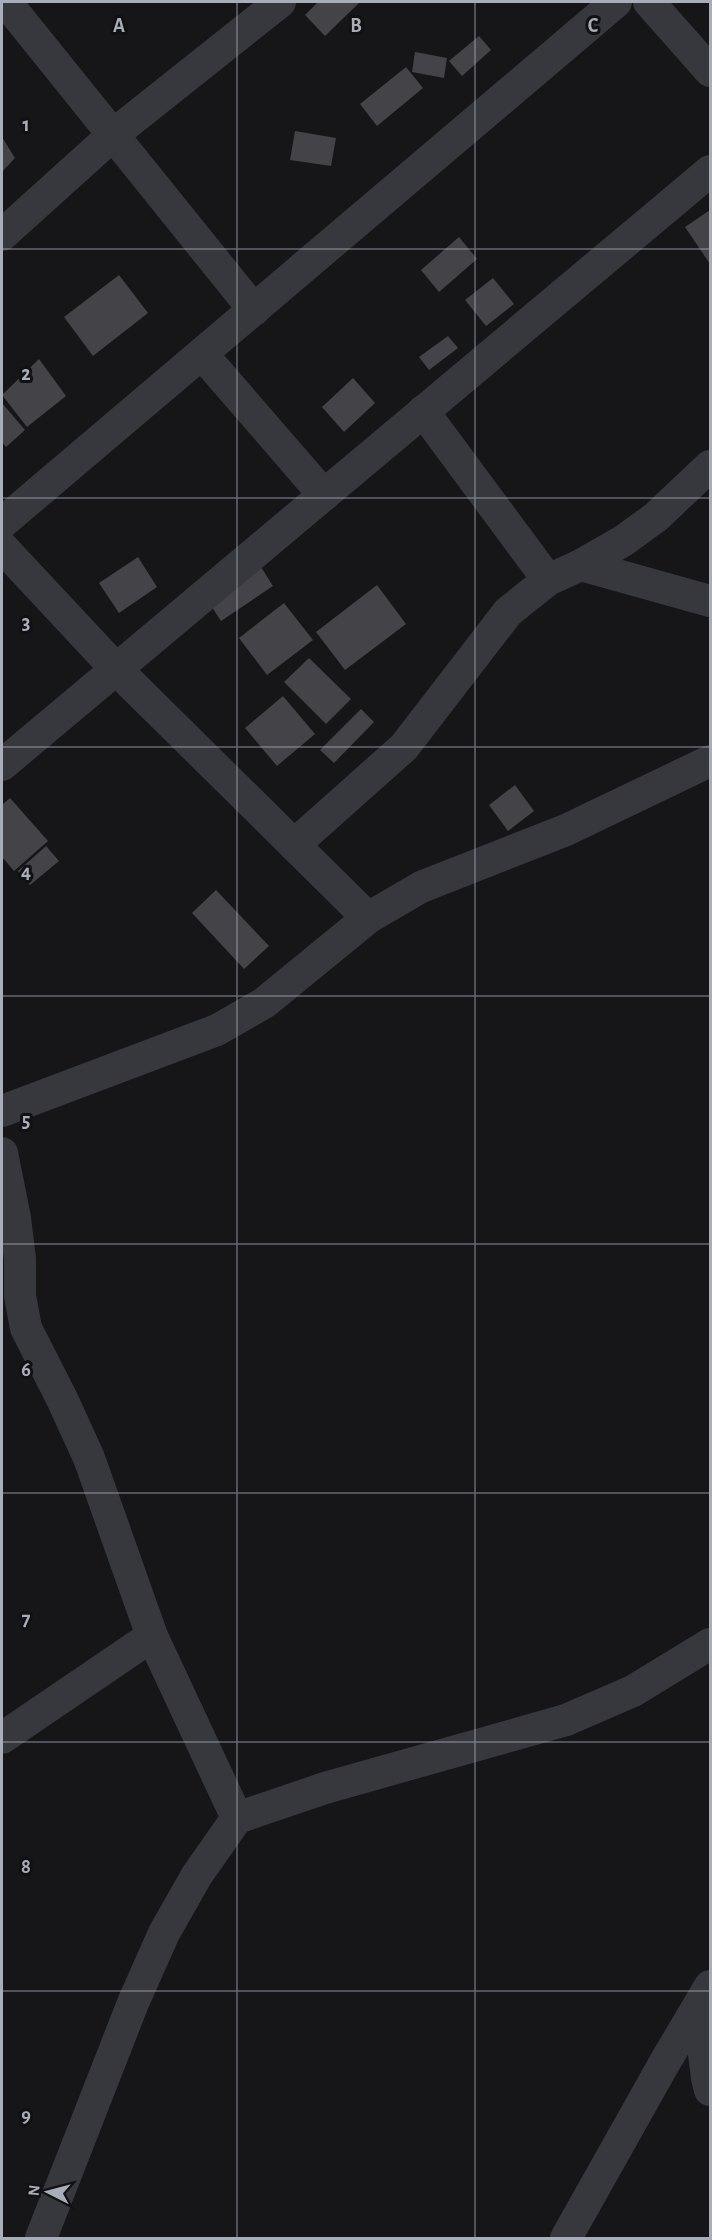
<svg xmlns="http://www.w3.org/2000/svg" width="712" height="2240" font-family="'Alegreya Sans',sans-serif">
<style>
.building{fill:#434348}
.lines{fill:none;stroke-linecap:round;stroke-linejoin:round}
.minor{stroke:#37383d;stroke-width:32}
.grid{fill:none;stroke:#a9adb8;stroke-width:1.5;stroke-opacity:0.55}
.grid-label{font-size:20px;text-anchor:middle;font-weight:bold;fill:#a9adb8;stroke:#111113;stroke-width:6;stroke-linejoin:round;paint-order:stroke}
</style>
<rect width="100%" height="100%" fill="#161618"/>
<g class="building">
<path d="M318,2H360L325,36L305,15Z"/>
<path d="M479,36L491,50L462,76L449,61Z"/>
<path d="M415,52L447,58L444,78L412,72Z"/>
<path d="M406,67L423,88L377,126L360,104Z"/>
<path d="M295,131L336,138L331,166L290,160Z"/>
<path d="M2,137L15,158L2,172Z"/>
<path d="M710,210V264L685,227Z"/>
<path d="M459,237L477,259L439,292L421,270Z"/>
<path d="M119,275L148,313L93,356L64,317Z"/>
<path d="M493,278L514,304L486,326L465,300Z"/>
<path d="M448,336L458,348L429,370L419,357Z"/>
<path d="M39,359L66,396L27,427L2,395Z"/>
<path d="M353,378L375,403L344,432L322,407Z"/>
<path d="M2,403L25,430L6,447L2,442Z"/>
<path d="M138,557L157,587L119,613L99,583Z"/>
<path d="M261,567L273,586L221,621L208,601Z"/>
<path d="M377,585L406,624L345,670L316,632Z"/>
<path d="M284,603L313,640L267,675L239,638Z"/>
<path d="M309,658L351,699L326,724L284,682Z"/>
<path d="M283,696L315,734L277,766L245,728Z"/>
<path d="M361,709L374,722L334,763L320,750Z"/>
<path d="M515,785L534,811L508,831L489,805Z"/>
<path d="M10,798L48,841L14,871L2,857V805Z"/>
<path d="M46,846L59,861L30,885L18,871Z"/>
<path d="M216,890L269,946L244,969L192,913Z"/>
</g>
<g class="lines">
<g class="minor">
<path d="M6,2L254,310"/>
<path d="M649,2L710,71"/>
<path d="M2,235L114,134L280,2"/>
<path d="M202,354L324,495"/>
<path d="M423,411L548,580"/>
<path d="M2,523L616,2"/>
<path d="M2,547L116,669L368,918"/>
<path d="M581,565L710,601"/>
<path d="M2,765L710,171"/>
<path d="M294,845L404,747L508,612L548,580L581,565L623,541L656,517L710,466"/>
<path d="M2,1111L217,1030L264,1003L368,918L421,887L566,830L710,761"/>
<path d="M2,1153L15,1218L20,1259V1296L26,1328L63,1401L89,1458L152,1636L237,1818"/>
<path d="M2,1738L152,1636"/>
<path d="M698,2007L707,2078L710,2090"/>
<path d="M41,2238L133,2003L164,1933L197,1875L237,1818L325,1788L566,1720L633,1691L710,1644"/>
<path d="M566,2238L665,2062L710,1986"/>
</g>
</g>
<path class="grid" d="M237,2V2238M475,2V2238M2,249H710M2,498H710M2,747H710M2,996H710M2,1244H710M2,1493H710M2,1742H710M2,1991H710"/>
<g class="grid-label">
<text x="119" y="32">A</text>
<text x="356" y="32">B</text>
<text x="593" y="32">C</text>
<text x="26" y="131">1</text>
<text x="26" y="380">2</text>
<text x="26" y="629">3</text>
<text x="26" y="878">4</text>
<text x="26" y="1127">5</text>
<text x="26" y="1376">6</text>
<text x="26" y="1625">7</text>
<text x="26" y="1873">8</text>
<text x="26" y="2122">9</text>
</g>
<rect width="712" height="2240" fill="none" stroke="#a9adb8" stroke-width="6"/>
<g transform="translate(48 2192) rotate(276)" stroke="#111113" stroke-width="4.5" paint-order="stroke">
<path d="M0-4.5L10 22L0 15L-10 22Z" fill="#a9adb8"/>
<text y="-9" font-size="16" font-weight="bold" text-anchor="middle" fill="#a9adb8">N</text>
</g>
</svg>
